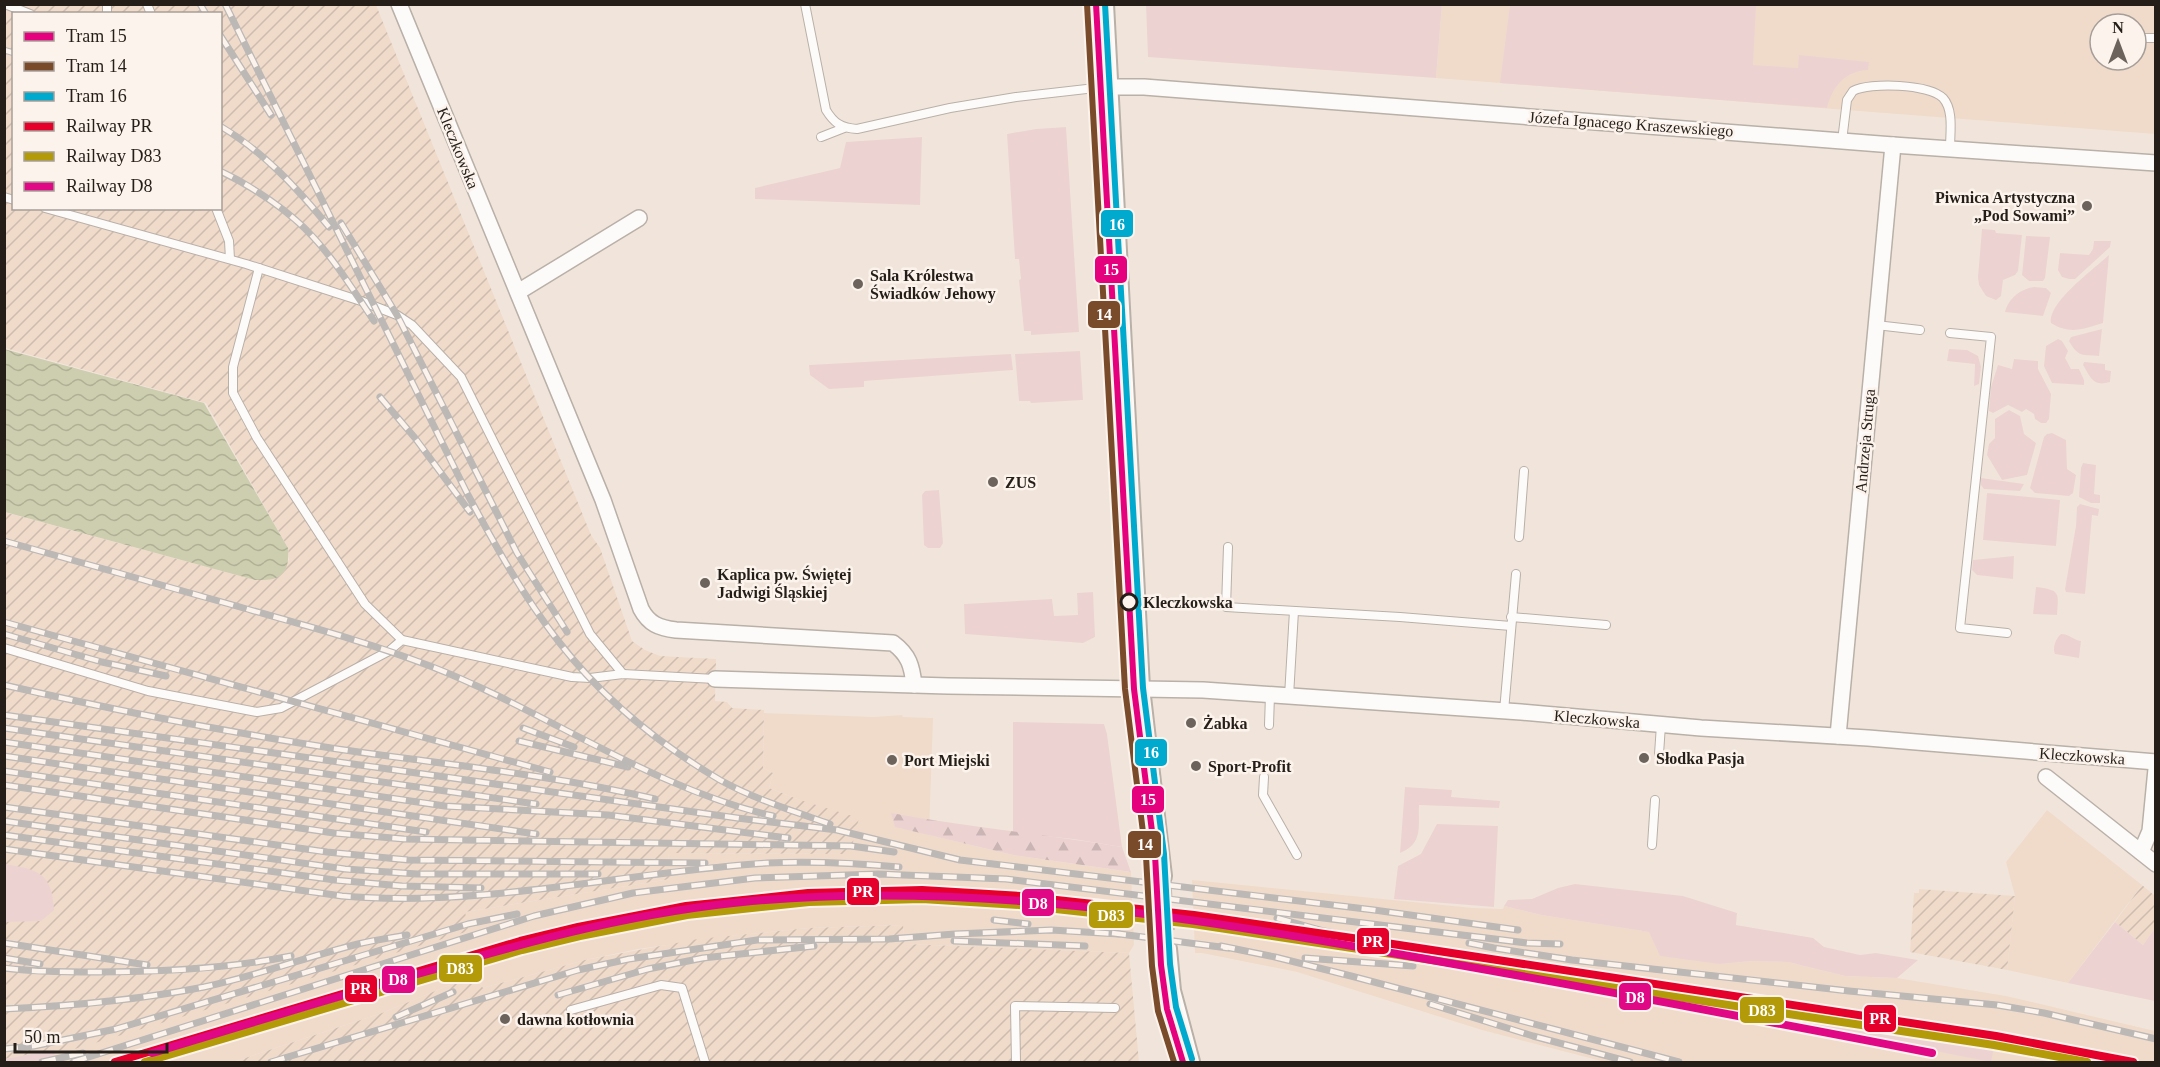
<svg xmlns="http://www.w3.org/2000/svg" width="2160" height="1067" font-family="'Times New Roman',serif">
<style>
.built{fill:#f0dbcb;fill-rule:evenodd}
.industrial{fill:url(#industrial-furrows);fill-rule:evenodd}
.green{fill:#ecd3d2}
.forest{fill:url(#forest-firs)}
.water{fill:url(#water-waves)}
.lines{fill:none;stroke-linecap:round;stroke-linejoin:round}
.secondary-tunnel{stroke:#c8bdb4;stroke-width:22;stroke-dasharray:22 11;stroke-linecap:butt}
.service-casing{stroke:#b9b0a8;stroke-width:10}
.minor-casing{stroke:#b9b0a8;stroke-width:18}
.secondary-casing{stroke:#b9b0a8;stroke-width:26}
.service{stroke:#fdfbfa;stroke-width:8}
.minor{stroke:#fdfbfa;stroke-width:15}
.secondary{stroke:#fdfbfa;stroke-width:22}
.rail-casing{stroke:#bbb8b6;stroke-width:7}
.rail{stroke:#fcf3ed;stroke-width:4.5;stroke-dasharray:14;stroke-linecap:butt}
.rail-1-casing{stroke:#fcf3ed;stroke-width:12}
.rail-2-casing{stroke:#fcf3ed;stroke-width:12}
.rail-3-casing{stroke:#fcf3ed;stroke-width:12}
.rail-1{stroke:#e4002b;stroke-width:8}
.rail-2{stroke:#b39a08;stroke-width:8}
.rail-3{stroke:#e00885;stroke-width:8}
.tram-1-casing{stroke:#fcf3ed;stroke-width:10}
.tram-2-casing{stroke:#fcf3ed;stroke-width:10}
.tram-3-casing{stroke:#fcf3ed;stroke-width:10}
.tram-1{stroke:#e5007d;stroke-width:6}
.tram-2{stroke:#7a4b2a;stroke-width:6}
.tram-3{stroke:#00a9ce;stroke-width:6}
.poi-dot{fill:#6c645c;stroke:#fcf3ed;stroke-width:2}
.stop-dot{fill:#fcf3ed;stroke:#251e18;stroke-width:3}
.labels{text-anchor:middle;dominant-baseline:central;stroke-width:5;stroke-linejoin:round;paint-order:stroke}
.street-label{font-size:16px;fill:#251e18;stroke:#fcf3ed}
.poi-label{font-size:16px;font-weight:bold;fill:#251e18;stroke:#fcf3ed;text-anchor:start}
.stop-label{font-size:16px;font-weight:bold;fill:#251e18;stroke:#fcf3ed;text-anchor:start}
.line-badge{stroke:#fcf3ed;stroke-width:2}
.badge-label{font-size:16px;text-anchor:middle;font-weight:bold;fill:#fff}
</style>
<defs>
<pattern id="industrial-furrows" width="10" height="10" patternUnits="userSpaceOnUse" patternTransform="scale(1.5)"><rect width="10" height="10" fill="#f0dbcb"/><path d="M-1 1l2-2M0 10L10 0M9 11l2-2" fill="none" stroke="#cebcae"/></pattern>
<pattern id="forest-firs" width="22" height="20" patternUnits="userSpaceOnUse" patternTransform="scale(1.5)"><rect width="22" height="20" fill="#ecd3d2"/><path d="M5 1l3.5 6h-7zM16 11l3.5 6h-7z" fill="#cab5b4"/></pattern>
<pattern id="water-waves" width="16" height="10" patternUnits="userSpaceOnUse" patternTransform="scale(1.5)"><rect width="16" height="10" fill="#cdcdaf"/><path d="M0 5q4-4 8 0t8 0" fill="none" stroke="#b0b096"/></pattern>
</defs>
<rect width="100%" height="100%" fill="#f1e5db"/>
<g class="built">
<path d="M1442,5H2155V134L1436,78ZM2100,24H2136V60H2100Z"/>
<path d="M764,713L874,717L902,715L903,717L933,718L929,835L1013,855L1131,872L1134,945L1129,953L905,944L903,925L809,928L731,936L638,949L585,960L483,988L474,975L382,1013L233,1062H5V1059L54,1050L68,1051L465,912L670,879L668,853L850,854L800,800L769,788L773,773L763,768Z"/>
<path d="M2047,810L2142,885L2068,983L2007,970L2015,896L2006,862Z"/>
<path d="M1192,880L1473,908L1503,909L1504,906L1541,915L1650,932L1720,964L1752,961L1788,962L1845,976L1897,978L2006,996L2155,1031V1062H1605L1482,1030L1297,972L1202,953H1195Z"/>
</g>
<g class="industrial">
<path d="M5,5H376L591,535L600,548L632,641L645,650L660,656L716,659L715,701L727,702L732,708L764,710L763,768L773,773L769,788L800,800L859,818L850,854L668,853L670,879L465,912L469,931L68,1051L54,1050L5,1059L4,512L255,580L289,560L288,548L206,403L5,348ZM14,14H220V208H14Z"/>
<path d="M2142,885L2155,896V928L2143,945L2115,922Z"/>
<path d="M1919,889L2015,896L2007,970L1910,952L1914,893H1919Z"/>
<path d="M903,925L905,944L1129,953L1139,1062H233L382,1013L474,975L483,988L585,960L698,939L809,928Z"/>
</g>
<g class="green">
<path d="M1146,5H1442L1436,78L1148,57Z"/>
<path d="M1510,5H1756L1753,65L1798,68L1799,55L1869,62L1868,70C1845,71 1832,87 1827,108L1500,83Z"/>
<path d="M1066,127L1079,332L1031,335V331H1024L1019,280L1021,279L1019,259H1015L1007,134L1036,129Z"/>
<path d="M922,137L920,205L755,199V188L840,168L846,142Z"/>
<path d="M1982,229L1995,230L1996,233L2022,235L2018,271L2015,275L2003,280L2001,296L1996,300L1986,296L1979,285L1978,277Z"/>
<path d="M2026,236L2050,237L2045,278L2043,281H2029L2022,275Z"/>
<path d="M2094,241H2111L2110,247L2075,279H2069L2062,277L2058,270L2060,253L2089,255L2093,249Z"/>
<path d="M2109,255L2103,323C2083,329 2070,335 2051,323C2048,302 2094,269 2109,255Z"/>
<path d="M2034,287L2046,288L2051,293L2043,316L2005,312C2008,299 2020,289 2034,287Z"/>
<path d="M2102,329L2099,356C2082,355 2078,357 2069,341L2071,337Z"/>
<path d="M2058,339L2062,341L2068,351L2065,358L2071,369H2079L2084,380V385L2052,383L2044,366L2046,346Z"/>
<path d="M1949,349L1967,350L1978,356L1981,367L1979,384L1974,386L1975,364L1947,361Z"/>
<path d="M1080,351L1083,400L1031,403L1030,401H1019L1015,354Z"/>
<path d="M1011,354L1013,370L864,381V387L829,389L810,375L809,365Z"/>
<path d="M2014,359L2038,361V369L2051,394L2049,419L2046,423H2041L2035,419L2034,414L2026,409L2022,412L2008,405L1993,413L1989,411L1991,387L1998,365L2012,369Z"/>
<path d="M2084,362L2105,364V370L2111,371L2110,382C2093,387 2091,378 2083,365Z"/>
<path d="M2009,410L2020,416L2024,434L2036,443L2027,475L2002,480L1987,455L1989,444L1995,438V419Z"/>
<path d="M2052,433L2066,440L2067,469L2076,475L2073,493L2069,496L2035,493L2030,488L2044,437L2047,434Z"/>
<path d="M2083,463L2096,465L2094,494L2100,495V503H2091L2079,497L2081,468Z"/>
<path d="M1981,478L2024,484L2020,491L1984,489L1981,485Z"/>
<path d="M939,490L943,543L940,548H928L924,545L922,495L925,491Z"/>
<path d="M1987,493L2060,500L2056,546L1983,540Z"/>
<path d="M2080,504L2099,509L2098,516L2092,515L2085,594L2066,592L2065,589L2076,526L2077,507Z"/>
<path d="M2014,556L2013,579L1977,575L1972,570L1973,560Z"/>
<path d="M2036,587C2060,590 2059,592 2057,615L2033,614Z"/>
<path d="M1093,592L1095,637L1083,643L965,634L964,604L1052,599L1054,616L1078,615L1077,593Z"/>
<path d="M2061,634C2070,634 2073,640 2081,641L2079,658L2055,654C2052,648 2056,638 2061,634Z"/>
<path d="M1013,722L1104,724L1107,734L1122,847L1073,839L1013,833Z"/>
<path d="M1405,787L1452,790L1451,797L1500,801L1499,808L1419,805C1418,826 1424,843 1400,853Z"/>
<path d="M1437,824L1498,826L1494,907L1394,899L1398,866L1421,854Z"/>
<path d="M4,864C38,869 52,873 54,910L41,921L5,922Z"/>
<path d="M1575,884L1683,896L1737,913L1736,925L1813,938L1824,947L1860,955L1876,953L1918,960L1897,978L1845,976L1788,962L1752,961L1720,964L1660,956L1649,932L1541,915L1504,906L1508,900L1532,899L1558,888Z"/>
<path d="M2115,922L2143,945L2155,928V1001L2068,983Z"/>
<path d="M1733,1007L1994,1048L1991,1062L1731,1011Z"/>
<path d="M54,1050L56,1062H5V1059Z"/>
</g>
<path class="forest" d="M891,813C968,827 1045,834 1122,847L1131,872L1013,855L895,827Z"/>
<path class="water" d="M4,349L204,403L288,548C290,575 280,581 255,580L5,512Z"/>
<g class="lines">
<path class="secondary-tunnel" d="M1160,876L1165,949"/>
<g class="service-casing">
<g id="service">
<path d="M5,4L30,14"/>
<path d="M107,4V14"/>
<path d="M147,4L151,14"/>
<path d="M805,4L826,110C834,123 841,128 857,129L950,108L1016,97L1104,87"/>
<path d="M2136,38H2156"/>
<path d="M821,137L844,128"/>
<path d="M1842,141L1847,100L1853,91C1870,82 1929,84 1943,98C1954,110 1950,133 1950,148"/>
<path d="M4,197L14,200"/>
<path d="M45,208L246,264L361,301L397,315L412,325L461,377L590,634L623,674"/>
<path d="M216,208L229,241L230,259"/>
<path d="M259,268L233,367V393L257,438L365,604L402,640"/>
<path d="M1876,325L1920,330"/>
<path d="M1950,333L1991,337L1960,628L2007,633"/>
<path d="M1519,537L1524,471"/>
<path d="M1228,547L1226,607L1400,617L1511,626"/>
<path d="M1511,617L1606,625"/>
<path d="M4,648L148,691L257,712L281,708L389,651L402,640L572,677L590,678L623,674L715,679"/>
<path d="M1289,696L1294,611"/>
<path d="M1504,711L1516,574"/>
<path d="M1269,725L1270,695"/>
<path d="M1659,754L1661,725"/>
<path d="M1264,777L1263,795L1297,855"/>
<path d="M1652,845L1655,800"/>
<path d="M571,1010L661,985L682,988L705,1062"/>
<path d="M1016,1062L1015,1006L1115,1008"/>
</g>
</g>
<g class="minor-casing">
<g id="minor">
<path d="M399,4L603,500L641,609C649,624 659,628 676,630L893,643C909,655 912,666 914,685"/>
<path d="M1106,87H1144L1893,145L2156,163"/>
<path d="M518,292L639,218"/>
<path d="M715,679L948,686L1203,690L1521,712L1701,728L1868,738L2156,762"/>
<path d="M1838,736L1893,145"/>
<path d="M2046,777L2156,864"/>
<path d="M2141,852L2150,831L2156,769"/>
</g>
</g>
<g class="secondary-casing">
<g id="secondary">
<path d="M1102,4L1138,688L1160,876"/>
<path d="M1165,949L1169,991L1188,1062"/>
</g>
</g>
<use href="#service" class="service"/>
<use href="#minor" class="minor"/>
<use href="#secondary" class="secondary"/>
<g class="rail-casing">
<g id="rail">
<path d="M200,4L206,14"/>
<path d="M225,4L468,495C495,545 523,596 559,642C602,698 659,744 720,780C754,799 793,811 830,824"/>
<path d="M220,35L271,115"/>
<path d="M4,50L14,53"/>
<path d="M220,126C264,152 297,188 329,227"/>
<path d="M220,171C252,186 291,212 314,238C337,263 355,293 374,321"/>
<path d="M341,223L397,315L517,553L567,632"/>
<path d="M380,397L415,438L470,512"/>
<path d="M4,541C83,563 161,585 240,607C303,625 368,642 430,666C546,711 651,788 773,816"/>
<path d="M4,622L550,772"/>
<path d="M4,634L102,662L166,676"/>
<path d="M4,685C113,710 222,731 331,748C439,764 549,774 655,799"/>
<path d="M4,715L737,818L837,830L960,860L1374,910L1518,930"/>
<path d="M4,728L536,804"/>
<path d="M523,728L574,747"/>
<path d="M519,741L628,767"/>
<path d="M4,742L445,806L608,815L788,838"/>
<path d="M4,756L536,834"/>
<path d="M4,771L426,832"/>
<path d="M4,785L334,833L404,839L851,846L894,852"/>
<path d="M4,807L327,852L408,860L705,863"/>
<path d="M4,821L345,869L417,874H598"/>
<path d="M4,835L335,880L402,886L481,888"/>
<path d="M4,849L342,896C484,908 625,872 767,863C811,861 855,863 899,867"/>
<path d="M1277,918L1324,931L1373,941"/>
<path d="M994,920L1028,924"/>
<path d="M1112,933L1228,948"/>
<path d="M954,941L1085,946"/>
<path d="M4,943L147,965"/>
<path d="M1469,943L1494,948L1572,960L1849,991L1997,1005L2044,1013L2156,1039"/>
<path d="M1221,946L1275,957L1351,976L1679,1062"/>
<path d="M4,958L40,964"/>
<path d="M1305,958L1413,966"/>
<path d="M4,968C35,972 65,972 96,972C161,972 227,969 291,956"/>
<path d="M558,995L648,969L703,958L814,946"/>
<path d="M1430,1004L1533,1036L1630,1062"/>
<path d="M4,1009C71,1006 138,1000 204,987C256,976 306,957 358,944C374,940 391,938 407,935"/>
<path d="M396,1017L453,992"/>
<path d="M4,1049L34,1046L116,1029L468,924L517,914"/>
<path d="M42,1062L83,1053"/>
<path d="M73,1062L534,916L633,893L755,878L878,874L1006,879L1527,943L1560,944"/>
<path d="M271,1062L578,970L629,959L757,940L889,939L955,934L1051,930L1119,934"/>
</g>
</g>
<use href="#rail" class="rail"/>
<g class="rail-1-casing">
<path id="rail-1" d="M115,1062L520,941L578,927L686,906L808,893L922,890L1020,896L1194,915L1373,941L1996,1036L2133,1062"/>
</g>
<g class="rail-2-casing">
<path id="rail-2" d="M145,1062L522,950L580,936L687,915L809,902L922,899L1019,905L1193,924L1994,1045L2087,1062"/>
</g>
<g class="rail-3-casing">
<path id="rail-3" d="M152,1053C245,1025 338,996 432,970C536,939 643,911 752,901C971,881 1188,917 1403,955C1580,986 1756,1019 1932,1053"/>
</g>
<use href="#rail-1" class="rail-1"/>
<use href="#rail-2" class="rail-2"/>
<use href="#rail-3" class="rail-3"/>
<g class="tram-1-casing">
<path id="tram-1" d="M1096,4L1134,689L1155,855L1161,965L1167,1009L1183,1062"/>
</g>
<g class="tram-2-casing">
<path id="tram-2" d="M1087,4L1125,689L1146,856L1152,966L1158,1011L1174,1062"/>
</g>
<g class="tram-3-casing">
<path id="tram-3" d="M1105,4L1143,688L1164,854L1170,964L1176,1007L1192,1059"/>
</g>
<use href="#tram-1" class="tram-1"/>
<use href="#tram-2" class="tram-2"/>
<use href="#tram-3" class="tram-3"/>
</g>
<g class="poi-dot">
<circle cx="2087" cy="206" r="6"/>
<circle cx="858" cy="284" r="6"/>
<circle cx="993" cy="482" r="6"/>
<circle cx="705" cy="583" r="6"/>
<circle cx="1191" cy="723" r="6"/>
<circle cx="1644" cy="758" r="6"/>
<circle cx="892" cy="760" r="6"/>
<circle cx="1196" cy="766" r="6"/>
<circle cx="505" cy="1019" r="6"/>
</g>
<circle class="stop-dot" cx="1129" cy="602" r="8"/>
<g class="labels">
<g class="street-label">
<text transform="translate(1631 124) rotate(4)">Józefa Ignacego Kraszewskiego</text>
<text transform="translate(458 148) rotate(68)">Kleczkowska</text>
<text transform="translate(1865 441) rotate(-85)">Andrzeja Struga</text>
<text transform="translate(1597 719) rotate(5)">Kleczkowska</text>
<text transform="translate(2082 756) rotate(4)">Kleczkowska</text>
</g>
<g class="poi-label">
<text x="2075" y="197" text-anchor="end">Piwnica Artystyczna<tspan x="2075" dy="18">„Pod Sowami”</tspan></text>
<text x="870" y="275">Sala Królestwa<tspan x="870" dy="18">Świadków Jehowy</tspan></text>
<text x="1005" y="482">ZUS</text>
<text x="717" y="574">Kaplica pw. Świętej<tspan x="717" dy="18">Jadwigi Śląskiej</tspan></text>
<text x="1203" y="723">Żabka</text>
<text x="1656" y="758">Słodka Pasja</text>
<text x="904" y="760">Port Miejski</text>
<text x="1208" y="766">Sport-Profit</text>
<text x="517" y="1019">dawna kotłownia</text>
</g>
<g class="stop-label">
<text x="1143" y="602">Kleczkowska</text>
</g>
</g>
<g class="line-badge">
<rect x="1100" y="209" width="34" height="29" rx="6" fill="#00a9ce"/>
<rect x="1094" y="255" width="34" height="29" rx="6" fill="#e5007d"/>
<rect x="1087" y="300" width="34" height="29" rx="6" fill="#7a4b2a"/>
<rect x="1134" y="738" width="34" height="29" rx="6" fill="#00a9ce"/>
<rect x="1131" y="785" width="34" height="29" rx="6" fill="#e5007d"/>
<rect x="1127" y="830" width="35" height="29" rx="6" fill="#7a4b2a"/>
<rect x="846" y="877" width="34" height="29" rx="6" fill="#e4002b"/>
<rect x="1021" y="888" width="34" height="29" rx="6" fill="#e00885"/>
<rect x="1088" y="901" width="46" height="28" rx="6" fill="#b39a08"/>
<rect x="1356" y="927" width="34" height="28" rx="6" fill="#e4002b"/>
<rect x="438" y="954" width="45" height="29" rx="6" fill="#b39a08"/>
<rect x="381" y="965" width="35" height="29" rx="6" fill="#e00885"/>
<rect x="344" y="974" width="34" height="29" rx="6" fill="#e4002b"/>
<rect x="1618" y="982" width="34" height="29" rx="6" fill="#e00885"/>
<rect x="1739" y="996" width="46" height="28" rx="6" fill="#b39a08"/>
<rect x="1863" y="1004" width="34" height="29" rx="6" fill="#e4002b"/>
</g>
<g class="badge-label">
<text x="1117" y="230">16</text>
<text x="1111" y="275">15</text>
<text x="1104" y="320">14</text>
<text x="1151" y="758">16</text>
<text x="1148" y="805">15</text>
<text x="1145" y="850">14</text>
<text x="863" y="897">PR</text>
<text x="1038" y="909">D8</text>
<text x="1111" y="921">D83</text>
<text x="1373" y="947">PR</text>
<text x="460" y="974">D83</text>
<text x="398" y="985">D8</text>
<text x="361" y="994">PR</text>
<text x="1635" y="1003">D8</text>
<text x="1762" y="1016">D83</text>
<text x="1880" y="1024">PR</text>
</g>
<rect width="2160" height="1067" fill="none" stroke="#251e18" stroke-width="12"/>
<rect x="12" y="12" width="210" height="198" fill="#fcf3ed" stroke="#a69e98" stroke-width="1.5"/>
<rect x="24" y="32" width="30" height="9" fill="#e5007d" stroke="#a69e98" stroke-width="1.5"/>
<text x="66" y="42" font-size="18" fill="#251e18">Tram 15</text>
<rect x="24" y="62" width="30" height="9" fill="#7a4b2a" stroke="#a69e98" stroke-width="1.5"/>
<text x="66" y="72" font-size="18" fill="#251e18">Tram 14</text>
<rect x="24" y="92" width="30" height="9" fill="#00a9ce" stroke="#a69e98" stroke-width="1.5"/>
<text x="66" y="102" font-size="18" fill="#251e18">Tram 16</text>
<rect x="24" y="122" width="30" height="9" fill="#e4002b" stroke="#a69e98" stroke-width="1.5"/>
<text x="66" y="132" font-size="18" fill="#251e18">Railway PR</text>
<rect x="24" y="152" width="30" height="9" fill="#b39a08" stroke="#a69e98" stroke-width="1.5"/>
<text x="66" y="162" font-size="18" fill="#251e18">Railway D83</text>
<rect x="24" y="182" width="30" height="9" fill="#e00885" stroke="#a69e98" stroke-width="1.5"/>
<text x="66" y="192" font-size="18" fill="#251e18">Railway D8</text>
<g transform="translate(2118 42)"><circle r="28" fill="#fcf3ed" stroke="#a69e98" stroke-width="1.5"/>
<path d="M0-4.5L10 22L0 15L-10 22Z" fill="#6c645c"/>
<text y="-9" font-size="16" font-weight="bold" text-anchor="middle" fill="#251e18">N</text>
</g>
<path d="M15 1043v9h152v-9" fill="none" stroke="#251e18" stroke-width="3"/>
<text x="24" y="1043" font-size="18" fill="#251e18" stroke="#fcf3ed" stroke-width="4.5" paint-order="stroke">50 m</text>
</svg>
